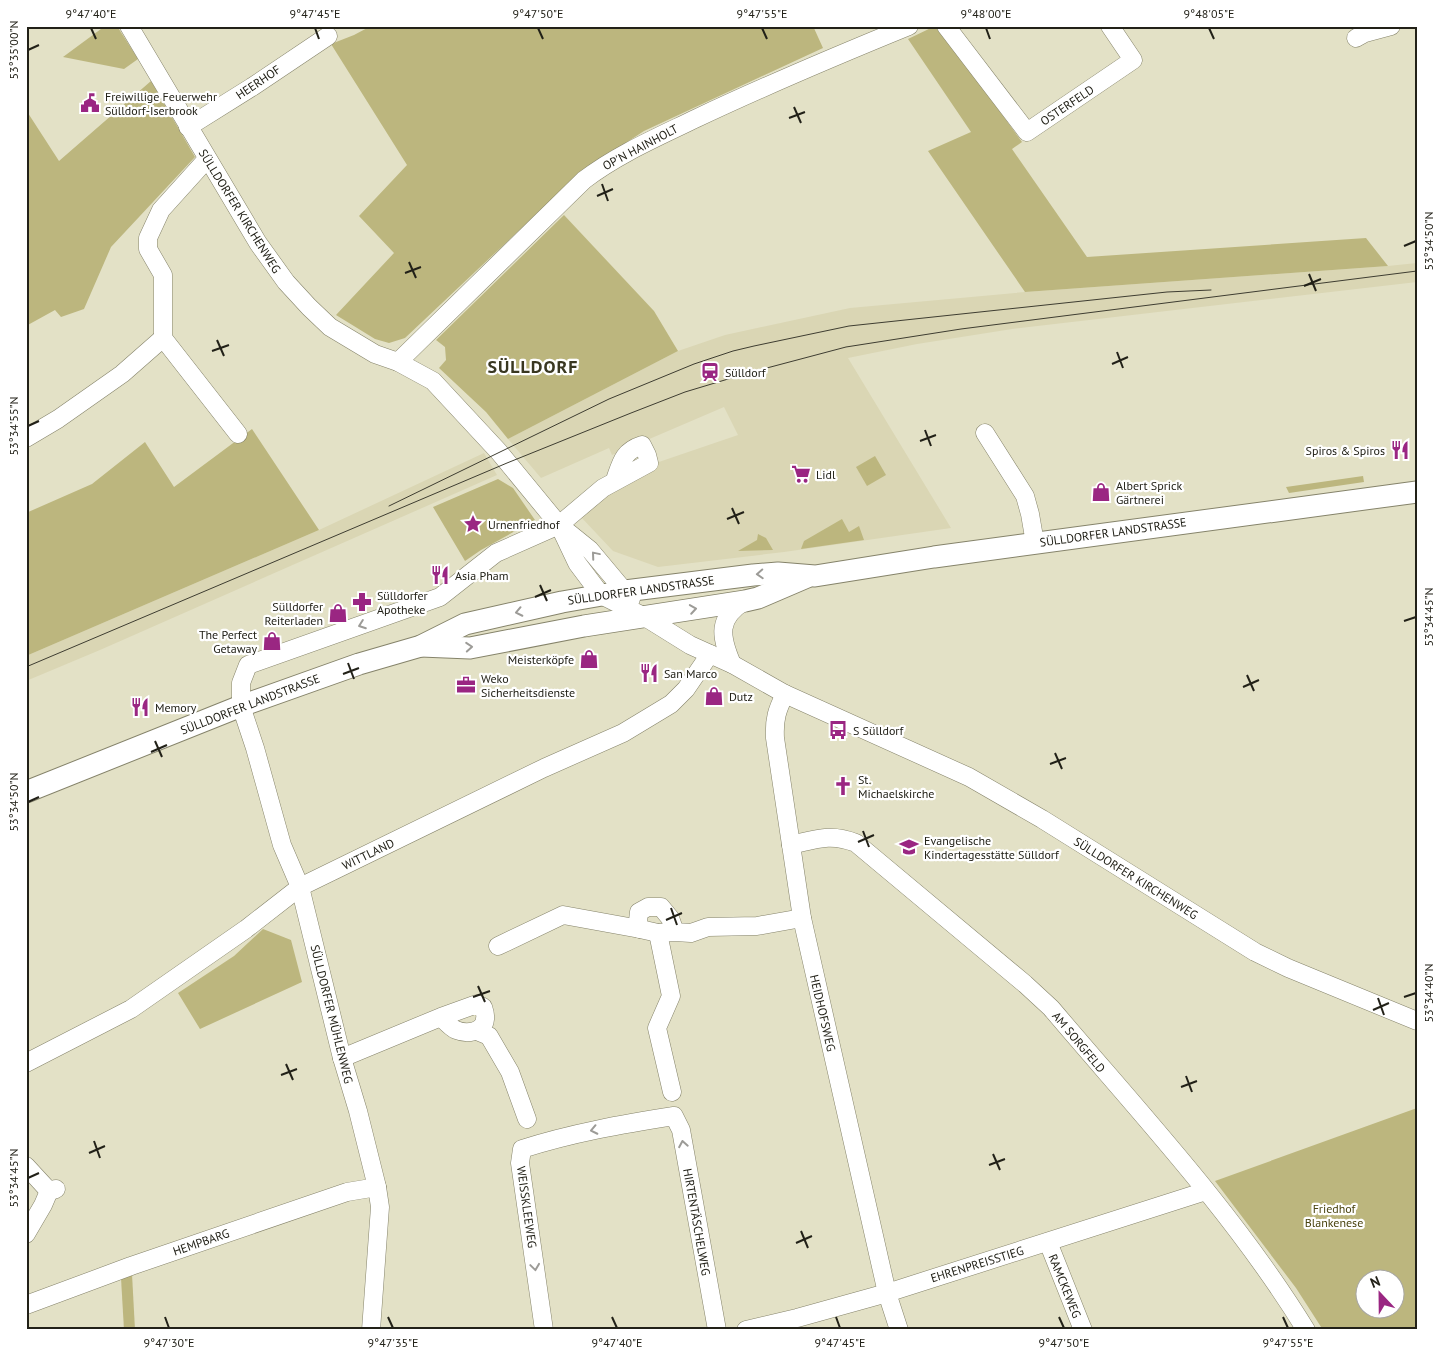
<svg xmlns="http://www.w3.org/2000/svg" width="1443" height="1356" font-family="'PT Sans',sans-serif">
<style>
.built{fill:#dad6b4}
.green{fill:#bcb67e;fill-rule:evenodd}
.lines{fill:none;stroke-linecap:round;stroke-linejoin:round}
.minor-casing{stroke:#85836a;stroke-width:19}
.major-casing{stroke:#85836a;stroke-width:23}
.minor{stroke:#fff;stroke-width:18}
.major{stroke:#fff;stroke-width:21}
.tram{stroke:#3e3d31;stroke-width:1}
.oneway{stroke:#9c9b97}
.ticks{fill:none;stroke:#222118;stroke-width:2}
.labels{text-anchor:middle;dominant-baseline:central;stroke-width:4.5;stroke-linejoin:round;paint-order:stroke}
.street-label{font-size:12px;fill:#222118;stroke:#fff}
.poi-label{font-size:12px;fill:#222118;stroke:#fff;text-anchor:start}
.park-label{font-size:12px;fill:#49430f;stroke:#fff}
.district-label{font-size:18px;font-weight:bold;letter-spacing:1px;fill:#393721;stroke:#fff}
.neatline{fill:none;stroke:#222118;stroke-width:2}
.ticks-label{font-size:12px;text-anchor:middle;fill:#222118}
</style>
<rect width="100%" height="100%" fill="#e3e1c6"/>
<g class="built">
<path d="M1417,263V282L1012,329L917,344L848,358L951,528L784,552L658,567L613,551L580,516L615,487L653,464L738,435L724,407L612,455L609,448L541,478L508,439L678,351L725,335L850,308L1025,292L1388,266Z"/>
<path d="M484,453L497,475L100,650L26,681V656L319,530Z"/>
</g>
<g class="green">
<path d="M105,26H117L138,59L124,69L63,57Z"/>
<path d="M371,26H813L823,48L644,131L595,163L547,204L405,338L389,343L375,339L336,315L394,253L359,216L407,165L331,44L354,35Z"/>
<path d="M935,26H938L1022,142L1012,149L1087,257L1366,238L1388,266L1025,292L928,151L971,132L908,39Z"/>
<path d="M151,81L195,157L111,247L84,309L61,317L55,310L26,326V110L59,161Z"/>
<path d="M564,215L654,311L678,351L508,439L486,412L439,368L446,360L445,347L436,340Z"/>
<path d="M252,429L319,530L26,656V513L92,484L145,442L174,487Z"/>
<path d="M875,456L886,475L867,486L856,467Z"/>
<path d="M1363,476L1364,482L1289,493L1286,487Z"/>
<path d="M498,479L513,488L535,520L481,550L465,561L433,507Z"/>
<path d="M842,519L849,532L859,526L864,540L801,549L804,541Z"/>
<path d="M758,534L766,538L773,550L738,551L757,540Z"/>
<path d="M263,929L291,940L302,982L200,1029L178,993L234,956Z"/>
<path d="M1417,1108V1330H1323L1296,1288L1215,1181ZM1366,1278H1396V1308H1366Z"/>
<path d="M132,1274L135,1330H124L121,1278Z"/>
</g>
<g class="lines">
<g class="minor-casing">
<g id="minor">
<path d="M129,26L258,243L286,282L309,307L330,327L375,354L398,362L433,381L499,452L559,525L590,550L631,599"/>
<path d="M946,26L1027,132L1133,60L1110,26"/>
<path d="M1356,38L1365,33L1391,26"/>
<path d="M188,127L252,87L328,36"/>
<path d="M207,159L161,210L148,238V249L163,275V338L238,434"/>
<path d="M398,362L584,180C618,154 658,137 697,118C767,85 838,55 909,26"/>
<path d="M985,433L1025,496L1030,514L1035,543"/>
<path d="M26,438L58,419L122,374L163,338"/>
<path d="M559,525L577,563L601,595L645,617L690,645L732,664L785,694L969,777L1042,819L1255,952L1288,968L1417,1021"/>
<path d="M732,664C720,636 717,618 745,601"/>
<path d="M785,694C777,710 774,719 775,738L802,918L887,1293L899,1330"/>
<path d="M791,845C817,839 831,833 856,843L1025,984L1051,1008C1139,1112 1234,1213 1306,1330"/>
<path d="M675,932L658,933L640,929L638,921L639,912L648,907H661L670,918L675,932L691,933L708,927L757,926L802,918"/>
<path d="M658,933L671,996L657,1028L672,1092"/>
<path d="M498,946L563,915L640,929"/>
<path d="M477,1031L489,1036L510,1072L527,1119"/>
<path d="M342,1058L441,1017L477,1004L483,1007C484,1010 486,1015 485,1019C484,1033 466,1034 456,1030C451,1028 445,1021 441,1017"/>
<path d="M26,1063L131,1009L246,929L300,887L544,768L623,733L671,704L686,689L710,654"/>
<path d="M26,1166L49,1191L56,1189"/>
<path d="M26,1234L43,1205L49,1191"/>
<path d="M1048,1242L1083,1330"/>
<path d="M26,1305L131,1266L347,1192L377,1187"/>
<path d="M371,1330L380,1207L377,1187L358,1111L342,1058L300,887L282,845L255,748L241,706V683L248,665L440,597L496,553L559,525L603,488L649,463L647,455L642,445C623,451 621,463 615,480"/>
<path d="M544,1330L520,1163L522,1149C572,1133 623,1124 674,1116L681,1130L717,1330"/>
<path d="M746,1330L797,1318L887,1293L1206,1191"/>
</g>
</g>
<g class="major-casing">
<g id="major">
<path d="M421,646L470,648L584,626L745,601L758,598L807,577"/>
<path d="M26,792L241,706L359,664L421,646L465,624L562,602L625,591L753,575L778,573L815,576L934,557L1417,492"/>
</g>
</g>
<use href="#minor" class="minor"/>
<use href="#major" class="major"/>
<g class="tram">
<path d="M389,506L609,399L694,364L733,351L754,346L849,326L1167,292L1211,290"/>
<path d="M26,667L507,463L631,413L685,392L748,373L846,347L961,329L1417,271"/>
</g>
</g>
<defs><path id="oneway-chevron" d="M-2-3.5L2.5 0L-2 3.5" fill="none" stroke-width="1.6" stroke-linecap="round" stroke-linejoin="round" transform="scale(1.25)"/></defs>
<g class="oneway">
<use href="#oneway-chevron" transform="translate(595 555) rotate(-130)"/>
<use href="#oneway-chevron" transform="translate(760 574) rotate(177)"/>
<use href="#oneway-chevron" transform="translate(693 609) rotate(-9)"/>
<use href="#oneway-chevron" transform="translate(519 612) rotate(168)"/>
<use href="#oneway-chevron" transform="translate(362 625) rotate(160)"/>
<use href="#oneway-chevron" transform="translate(469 647) rotate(-4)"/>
<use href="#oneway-chevron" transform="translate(594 1130) rotate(168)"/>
<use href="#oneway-chevron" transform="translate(683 1144) rotate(-100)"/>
<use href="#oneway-chevron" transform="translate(535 1267) rotate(82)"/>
</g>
<path class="ticks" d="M91,28L96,39M315,28L319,39M538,28L543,39M762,28L767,39M986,28L990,39M1209,28L1214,39M28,50L39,45M794,107L801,123M789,118L805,112M602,184L608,201M597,196L613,189M1404,246L1416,241M409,262L416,278M405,273L421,267M1309,274L1316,291M1304,286L1321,279M217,340L224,356M212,351L229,345M1117,352L1123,368M1112,364L1128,357M28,426L39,421M925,430L931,446M920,441L936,435M732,508L739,524M727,519L744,512M540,585L547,601M535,597L551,590M1404,621L1416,617M348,663L354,679M343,674L359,668M1247,675L1254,691M1243,687L1259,680M155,741L162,757M151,752L167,745M1055,753L1062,769M1050,764L1066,758M28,802L39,797M863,831L869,847M858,842L874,835M671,908L677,925M666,920L682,913M478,986L485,1002M473,997L490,991M1404,997L1416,993M1378,998L1384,1015M1373,1010L1389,1003M286,1064L293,1080M281,1075L297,1069M1186,1076L1192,1092M1181,1087L1197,1081M94,1141L100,1158M89,1153L105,1146M993,1154L1000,1170M989,1165L1005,1159M28,1178L39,1173M801,1231L808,1248M796,1243L812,1236M165,1317L169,1328M388,1317L393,1328M612,1317L617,1328M836,1317L840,1328M1059,1317L1064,1328M1283,1317L1288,1328"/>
<defs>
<g id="civic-bare" transform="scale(1.5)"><path d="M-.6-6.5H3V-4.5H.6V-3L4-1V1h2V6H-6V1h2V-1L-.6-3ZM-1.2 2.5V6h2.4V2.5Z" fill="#9a2682" stroke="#fff" stroke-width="2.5" paint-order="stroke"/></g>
<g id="station-bare" transform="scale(1.5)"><path d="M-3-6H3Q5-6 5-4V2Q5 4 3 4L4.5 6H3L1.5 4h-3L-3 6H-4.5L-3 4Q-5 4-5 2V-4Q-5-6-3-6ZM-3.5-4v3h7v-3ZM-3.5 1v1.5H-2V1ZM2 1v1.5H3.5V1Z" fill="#9a2682" stroke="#fff" stroke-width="2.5" paint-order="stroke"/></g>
<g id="restaurant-bare" transform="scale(1.5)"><path d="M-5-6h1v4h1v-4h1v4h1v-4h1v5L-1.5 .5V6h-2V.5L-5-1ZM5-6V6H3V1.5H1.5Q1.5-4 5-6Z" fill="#9a2682" stroke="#fff" stroke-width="2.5" paint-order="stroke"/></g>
<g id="supermarket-bare" transform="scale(1.5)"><path d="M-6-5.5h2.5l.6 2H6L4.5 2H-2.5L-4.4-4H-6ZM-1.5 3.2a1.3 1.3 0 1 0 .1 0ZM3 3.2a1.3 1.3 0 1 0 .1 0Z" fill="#9a2682" stroke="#fff" stroke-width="2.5" paint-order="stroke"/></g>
<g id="shop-bare" transform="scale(1.5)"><path d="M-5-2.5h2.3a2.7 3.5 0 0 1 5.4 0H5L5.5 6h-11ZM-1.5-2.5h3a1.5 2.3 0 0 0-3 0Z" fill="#9a2682" stroke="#fff" stroke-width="2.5" paint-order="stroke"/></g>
<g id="sight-bare" transform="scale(1.5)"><path d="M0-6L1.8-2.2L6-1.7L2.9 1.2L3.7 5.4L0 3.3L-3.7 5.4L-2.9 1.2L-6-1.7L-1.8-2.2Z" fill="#9a2682" stroke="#fff" stroke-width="2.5" paint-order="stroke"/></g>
<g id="pharmacy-bare" transform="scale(1.5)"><path d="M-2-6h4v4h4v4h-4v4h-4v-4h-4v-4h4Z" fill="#9a2682" stroke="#fff" stroke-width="2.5" paint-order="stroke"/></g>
<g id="office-bare" transform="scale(1.5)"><path d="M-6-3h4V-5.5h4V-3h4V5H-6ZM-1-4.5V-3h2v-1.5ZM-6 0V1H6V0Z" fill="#9a2682" stroke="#fff" stroke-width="2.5" paint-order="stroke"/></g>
<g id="bus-bare" transform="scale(1.5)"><path d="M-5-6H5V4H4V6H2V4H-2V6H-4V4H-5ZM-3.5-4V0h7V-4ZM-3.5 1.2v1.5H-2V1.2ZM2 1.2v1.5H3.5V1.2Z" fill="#9a2682" stroke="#fff" stroke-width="2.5" paint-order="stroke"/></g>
<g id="church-bare" transform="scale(1.5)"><path d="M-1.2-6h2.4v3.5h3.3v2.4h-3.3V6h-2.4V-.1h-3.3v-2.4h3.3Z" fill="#9a2682" stroke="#fff" stroke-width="2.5" paint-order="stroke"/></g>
<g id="school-bare" transform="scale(1.5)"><path d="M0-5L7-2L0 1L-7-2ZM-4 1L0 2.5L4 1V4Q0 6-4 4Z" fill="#9a2682" stroke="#fff" stroke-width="2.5" paint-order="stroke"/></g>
</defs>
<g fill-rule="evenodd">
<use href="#civic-bare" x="90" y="103"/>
<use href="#station-bare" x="710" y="372"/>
<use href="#restaurant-bare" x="1400" y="450"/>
<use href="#supermarket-bare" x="801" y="474"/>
<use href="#shop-bare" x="1101" y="492"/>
<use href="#sight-bare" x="473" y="524"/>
<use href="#restaurant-bare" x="440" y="575"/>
<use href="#pharmacy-bare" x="362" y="602"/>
<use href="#shop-bare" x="338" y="613"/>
<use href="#shop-bare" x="272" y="641"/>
<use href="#shop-bare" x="589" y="659"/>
<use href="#restaurant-bare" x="649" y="673"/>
<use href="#office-bare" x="466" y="685"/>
<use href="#shop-bare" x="714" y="696"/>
<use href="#restaurant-bare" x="140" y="707"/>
<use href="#bus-bare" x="838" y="730"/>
<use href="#church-bare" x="843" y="786"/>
<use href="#school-bare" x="909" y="847"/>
</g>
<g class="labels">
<g class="street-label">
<text transform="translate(258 82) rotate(-34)">HEERHOF</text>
<text transform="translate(1067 105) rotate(-34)">OSTERFELD</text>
<text transform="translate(640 147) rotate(-28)">OP'N HAINHOLT</text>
<text transform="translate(240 211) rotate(58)">SÜLLDORFER KIRCHENWEG</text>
<text transform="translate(1113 532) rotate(-8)">SÜLLDORFER LANDSTRASSE</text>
<text transform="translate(641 590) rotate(-8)">SÜLLDORFER LANDSTRASSE</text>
<text transform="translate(250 704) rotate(-21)">SÜLLDORFER LANDSTRASSE</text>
<text transform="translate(368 854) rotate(-26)">WITTLAND</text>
<text transform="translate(1136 878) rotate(32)">SÜLLDORFER KIRCHENWEG</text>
<text transform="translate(823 1013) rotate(77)">HEIDHOFSWEG</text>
<text transform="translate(332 1014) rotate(76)">SÜLLDORFER MÜHLENWEG</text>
<text transform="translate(1079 1042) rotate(50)">AM SORGFELD</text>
<text transform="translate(527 1207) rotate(82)">WEISSKLEEWEG</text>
<text transform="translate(697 1222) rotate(80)">HIRTENTÄSCHELWEG</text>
<text transform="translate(201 1242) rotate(-19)">HEMPBARG</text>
<text transform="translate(977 1264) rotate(-17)">EHRENPREISSTIEG</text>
<text transform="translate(1065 1286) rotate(68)">RAMCKEWEG</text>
</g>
<g class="poi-label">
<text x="105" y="96">Freiwillige Feuerwehr<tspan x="105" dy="14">Sülldorf-Iserbrook</tspan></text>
<text x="725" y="372">Sülldorf</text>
<text x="1385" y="450" text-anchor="end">Spiros &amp; Spiros</text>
<text x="816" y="474">Lidl</text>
<text x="1116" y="485">Albert Sprick<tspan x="1116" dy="14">Gärtnerei</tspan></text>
<text x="488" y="524">Urnenfriedhof</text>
<text x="455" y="575">Asia Pham</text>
<text x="377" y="595">Sülldorfer<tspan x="377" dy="14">Apotheke</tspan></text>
<text x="323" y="606" text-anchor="end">Sülldorfer<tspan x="323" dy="14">Reiterladen</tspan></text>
<text x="257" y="634" text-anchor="end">The Perfect<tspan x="257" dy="14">Getaway</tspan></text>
<text x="574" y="659" text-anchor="end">Meisterköpfe</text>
<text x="664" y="673">San Marco</text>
<text x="481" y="678">Weko<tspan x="481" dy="14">Sicherheitsdienste</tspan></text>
<text x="729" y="696">Dutz</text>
<text x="155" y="707">Memory</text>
<text x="853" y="730">S Sülldorf</text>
<text x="858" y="779">St.<tspan x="858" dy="14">Michaelskirche</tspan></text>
<text x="924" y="840">Evangelische<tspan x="924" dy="14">Kindertagesstätte Sülldorf</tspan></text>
</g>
<g class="park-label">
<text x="1334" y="1208">Friedhof<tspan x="1334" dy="14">Blankenese</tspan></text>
</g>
<g class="district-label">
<text x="533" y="366">SÜLLDORF</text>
</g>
</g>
<rect width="1443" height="1356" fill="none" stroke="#ffffff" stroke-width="55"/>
<g transform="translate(1380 1294) rotate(338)"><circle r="24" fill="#ffffff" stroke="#a7a6a3"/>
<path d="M0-4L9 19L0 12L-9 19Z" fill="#9a2682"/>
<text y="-8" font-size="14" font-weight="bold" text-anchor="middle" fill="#222118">N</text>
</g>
<rect x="28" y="28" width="1388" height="1300" class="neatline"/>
<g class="ticks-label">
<text x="91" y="18">9°47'40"E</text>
<text x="315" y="18">9°47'45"E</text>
<text x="538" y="18">9°47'50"E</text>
<text x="762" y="18">9°47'55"E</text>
<text x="986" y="18">9°48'00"E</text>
<text x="1209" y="18">9°48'05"E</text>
<text transform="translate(14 50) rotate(-90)" y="4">53°35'00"N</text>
<text transform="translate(1429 241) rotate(-90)" y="4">53°34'50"N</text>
<text transform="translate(14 426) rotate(-90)" y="4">53°34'55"N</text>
<text transform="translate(1429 617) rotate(-90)" y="4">53°34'45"N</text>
<text transform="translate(14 802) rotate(-90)" y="4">53°34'50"N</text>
<text transform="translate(1429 993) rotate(-90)" y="4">53°34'40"N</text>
<text transform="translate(14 1178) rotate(-90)" y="4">53°34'45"N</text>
<text x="169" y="1347">9°47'30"E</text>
<text x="393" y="1347">9°47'35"E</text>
<text x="617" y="1347">9°47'40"E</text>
<text x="840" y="1347">9°47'45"E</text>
<text x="1064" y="1347">9°47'50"E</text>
<text x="1288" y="1347">9°47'55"E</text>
</g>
</svg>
